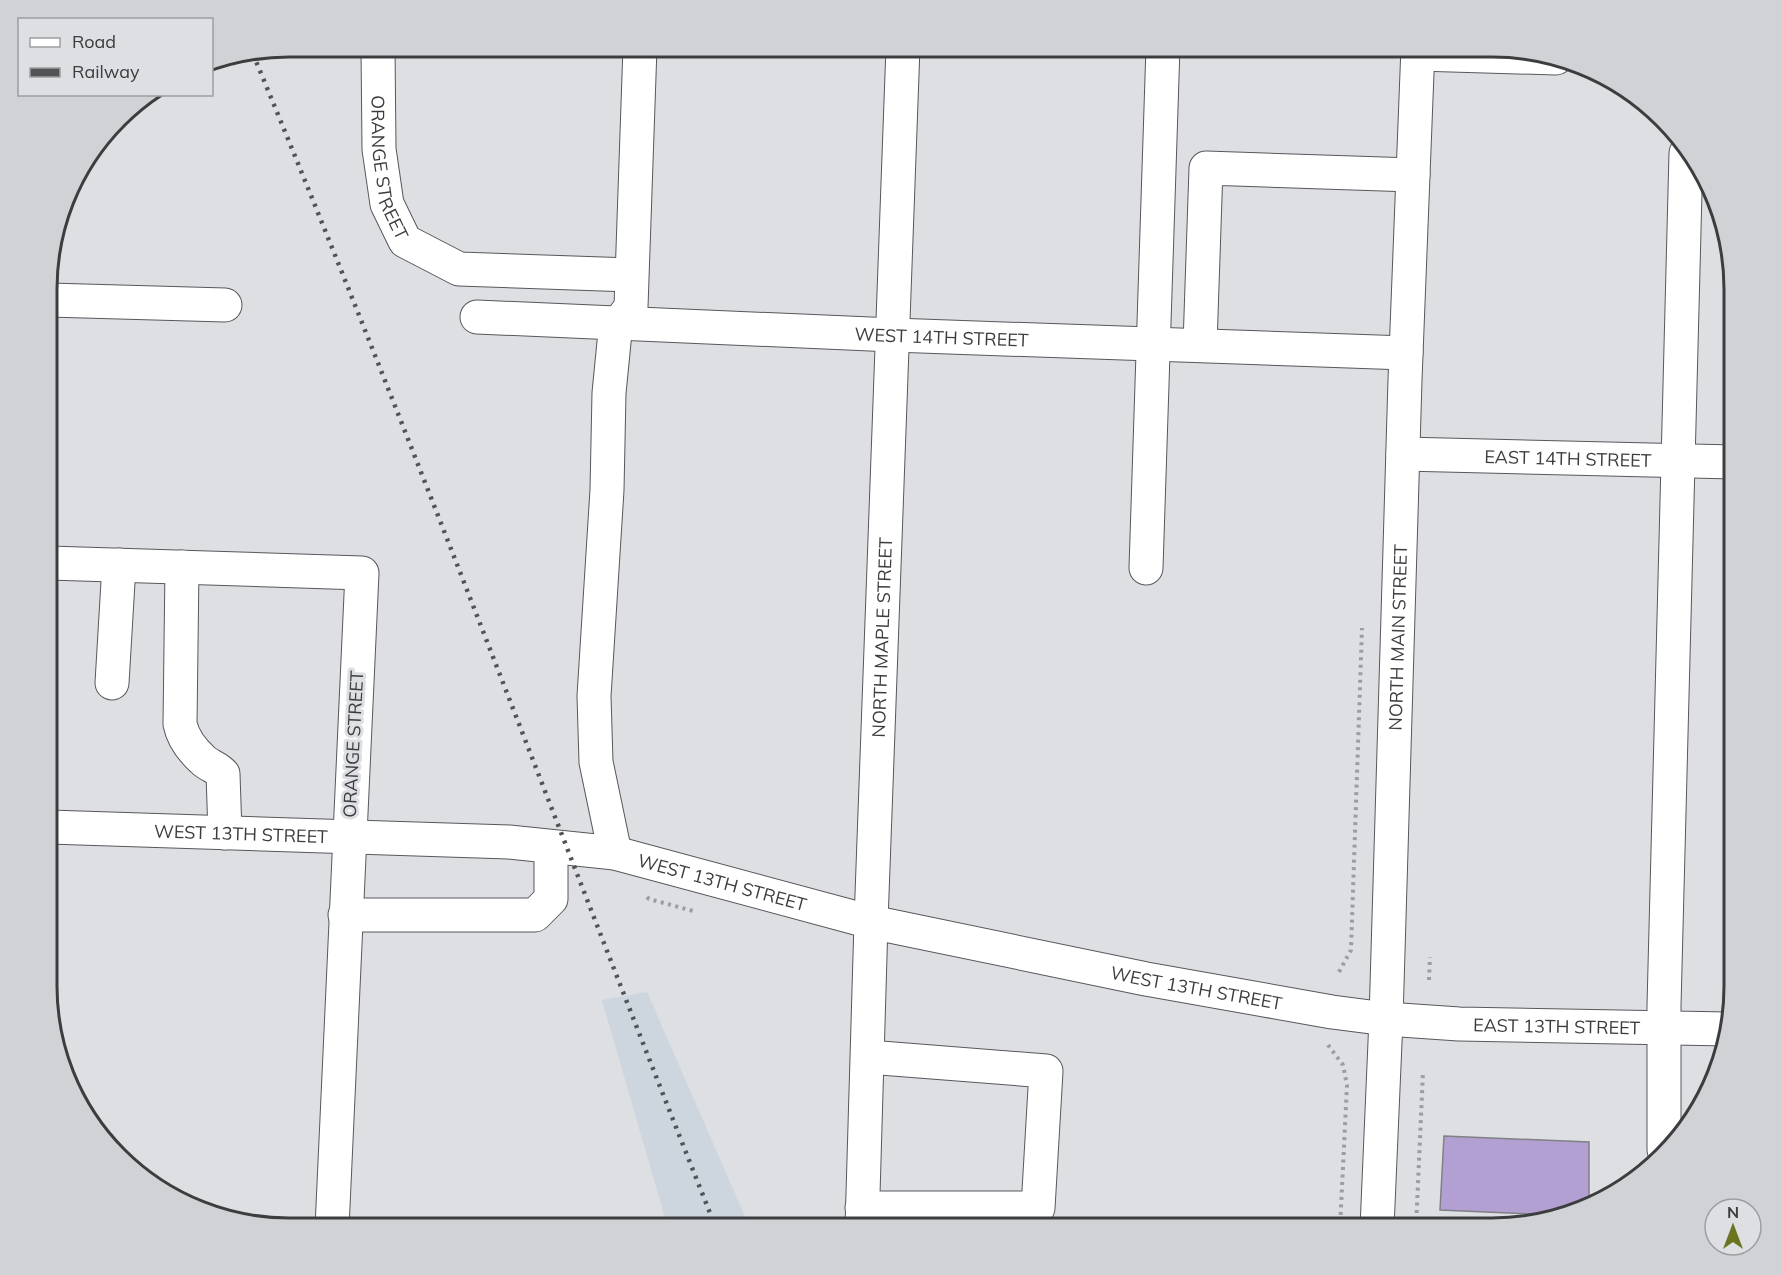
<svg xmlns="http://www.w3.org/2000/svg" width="1781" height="1275" font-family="Mulish,sans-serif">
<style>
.built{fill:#cdd5df}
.building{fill:#b3a0d3;stroke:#818084;stroke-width:1.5}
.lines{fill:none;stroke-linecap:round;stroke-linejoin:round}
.minor-casing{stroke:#56585b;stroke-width:35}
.major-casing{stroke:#56585b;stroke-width:35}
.path{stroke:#9c9da0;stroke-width:4;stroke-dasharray:3 4.5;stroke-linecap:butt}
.minor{stroke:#fff;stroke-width:33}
.major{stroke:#fff;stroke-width:33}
.rail{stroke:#525355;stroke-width:4.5;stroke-dasharray:3 6;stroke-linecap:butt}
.labels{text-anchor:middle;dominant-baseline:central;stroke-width:6;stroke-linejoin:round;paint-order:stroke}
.street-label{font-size:18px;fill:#3c3d3f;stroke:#dddfe3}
.rim{fill:none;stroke:#3c3d3f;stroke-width:3}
</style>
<rect width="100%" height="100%" fill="#dddfe3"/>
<path class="built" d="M647,992L750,1228H668L602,1000Z"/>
<path class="building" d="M1444,1136L1589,1142V1206L1551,1215L1440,1210Z"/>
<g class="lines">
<g class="minor-casing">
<g id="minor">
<path id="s1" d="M378,47L379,149L387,204L405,241L459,269L631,275"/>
<path d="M1418,54L1556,58"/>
<path d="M49,300L225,305"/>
<path id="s2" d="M477,317L893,335L1406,353"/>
<path d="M1200,345L1206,168L1413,175"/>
<path id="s3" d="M1403,454L1734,462"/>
<path d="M49,563L362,573L332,1228"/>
<path d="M182,567L180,724C183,738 193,751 203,760C209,766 217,767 223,774L225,833"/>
<path d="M1146,568L1163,47"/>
<path d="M112,683L119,565"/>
<path id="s4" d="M49,827L509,842L615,853L871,922L1146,979L1332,1012L1386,1019"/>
<path d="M615,853L596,762L594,696L607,490L609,393L615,332L619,323L631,307L640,47"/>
<path d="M345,915H535L551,899V847"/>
<path d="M1664,1150V1006L1686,153"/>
<path d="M862,1208H1038L1046,1071L868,1057"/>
<path id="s5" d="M862,1228L871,922L903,47"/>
</g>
</g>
<g class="major-casing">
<g id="major">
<path id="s6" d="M1386,1019L1459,1024L1728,1029"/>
<path id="s7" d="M1377,1228L1386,1019L1405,380L1418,47"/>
</g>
</g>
<g class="path">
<path d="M647,897L649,899L697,912"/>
<path d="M1339,972L1351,950L1362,628"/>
<path d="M1429,980L1430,957"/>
<path d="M1328,1045L1343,1065L1347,1085L1340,1228"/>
<path d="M1416,1228L1423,1072"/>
</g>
<use href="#minor" class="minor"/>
<use href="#major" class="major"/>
<path class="rail" d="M253,54C414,442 560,837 716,1228"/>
</g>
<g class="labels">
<g class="street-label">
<text stroke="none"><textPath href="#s1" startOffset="122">ORANGE STREET</textPath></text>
<text stroke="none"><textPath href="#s2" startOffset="465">WEST 14TH STREET</textPath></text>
<text stroke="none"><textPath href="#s3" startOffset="165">EAST 14TH STREET</textPath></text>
<text stroke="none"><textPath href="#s5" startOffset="591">NORTH MAPLE STREET</textPath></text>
<text stroke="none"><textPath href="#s7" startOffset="591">NORTH MAIN STREET</textPath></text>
<text transform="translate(353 744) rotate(-87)">ORANGE STREET</text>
<text stroke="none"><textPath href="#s4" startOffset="192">WEST 13TH STREET</textPath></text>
<text stroke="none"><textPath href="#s4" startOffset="678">WEST 13TH STREET</textPath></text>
<text stroke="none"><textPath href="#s4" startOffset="1164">WEST 13TH STREET</textPath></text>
<text stroke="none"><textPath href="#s6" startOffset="171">EAST 13TH STREET</textPath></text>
</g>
</g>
<path d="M0 0H1781V1275H0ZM289 57H1492A232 232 0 0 1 1724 289V986A232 232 0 0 1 1492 1218H289A232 232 0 0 1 57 986V289A232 232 0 0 1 289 57Z" fill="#d0d2d6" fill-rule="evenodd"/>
<path class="rim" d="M289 57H1492A232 232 0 0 1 1724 289V986A232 232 0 0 1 1492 1218H289A232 232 0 0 1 57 986V289A232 232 0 0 1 289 57Z"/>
<rect x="18" y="18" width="195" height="78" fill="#dddfe3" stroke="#9d9ea1" stroke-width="1.5"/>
<rect x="30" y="38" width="30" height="9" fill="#ffffff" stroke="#9d9ea1" stroke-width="1.5"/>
<text x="72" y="48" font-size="18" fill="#3c3d3f">Road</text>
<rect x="30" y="68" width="30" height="9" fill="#525355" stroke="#9d9ea1" stroke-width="1.5"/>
<text x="72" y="78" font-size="18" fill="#3c3d3f">Railway</text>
<g transform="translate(1733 1227)"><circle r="28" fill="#dddfe3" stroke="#9d9ea1" stroke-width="1.5"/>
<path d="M0-4.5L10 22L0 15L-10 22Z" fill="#6b741e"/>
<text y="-9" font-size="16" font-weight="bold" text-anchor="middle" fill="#3c3d3f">N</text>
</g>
</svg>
